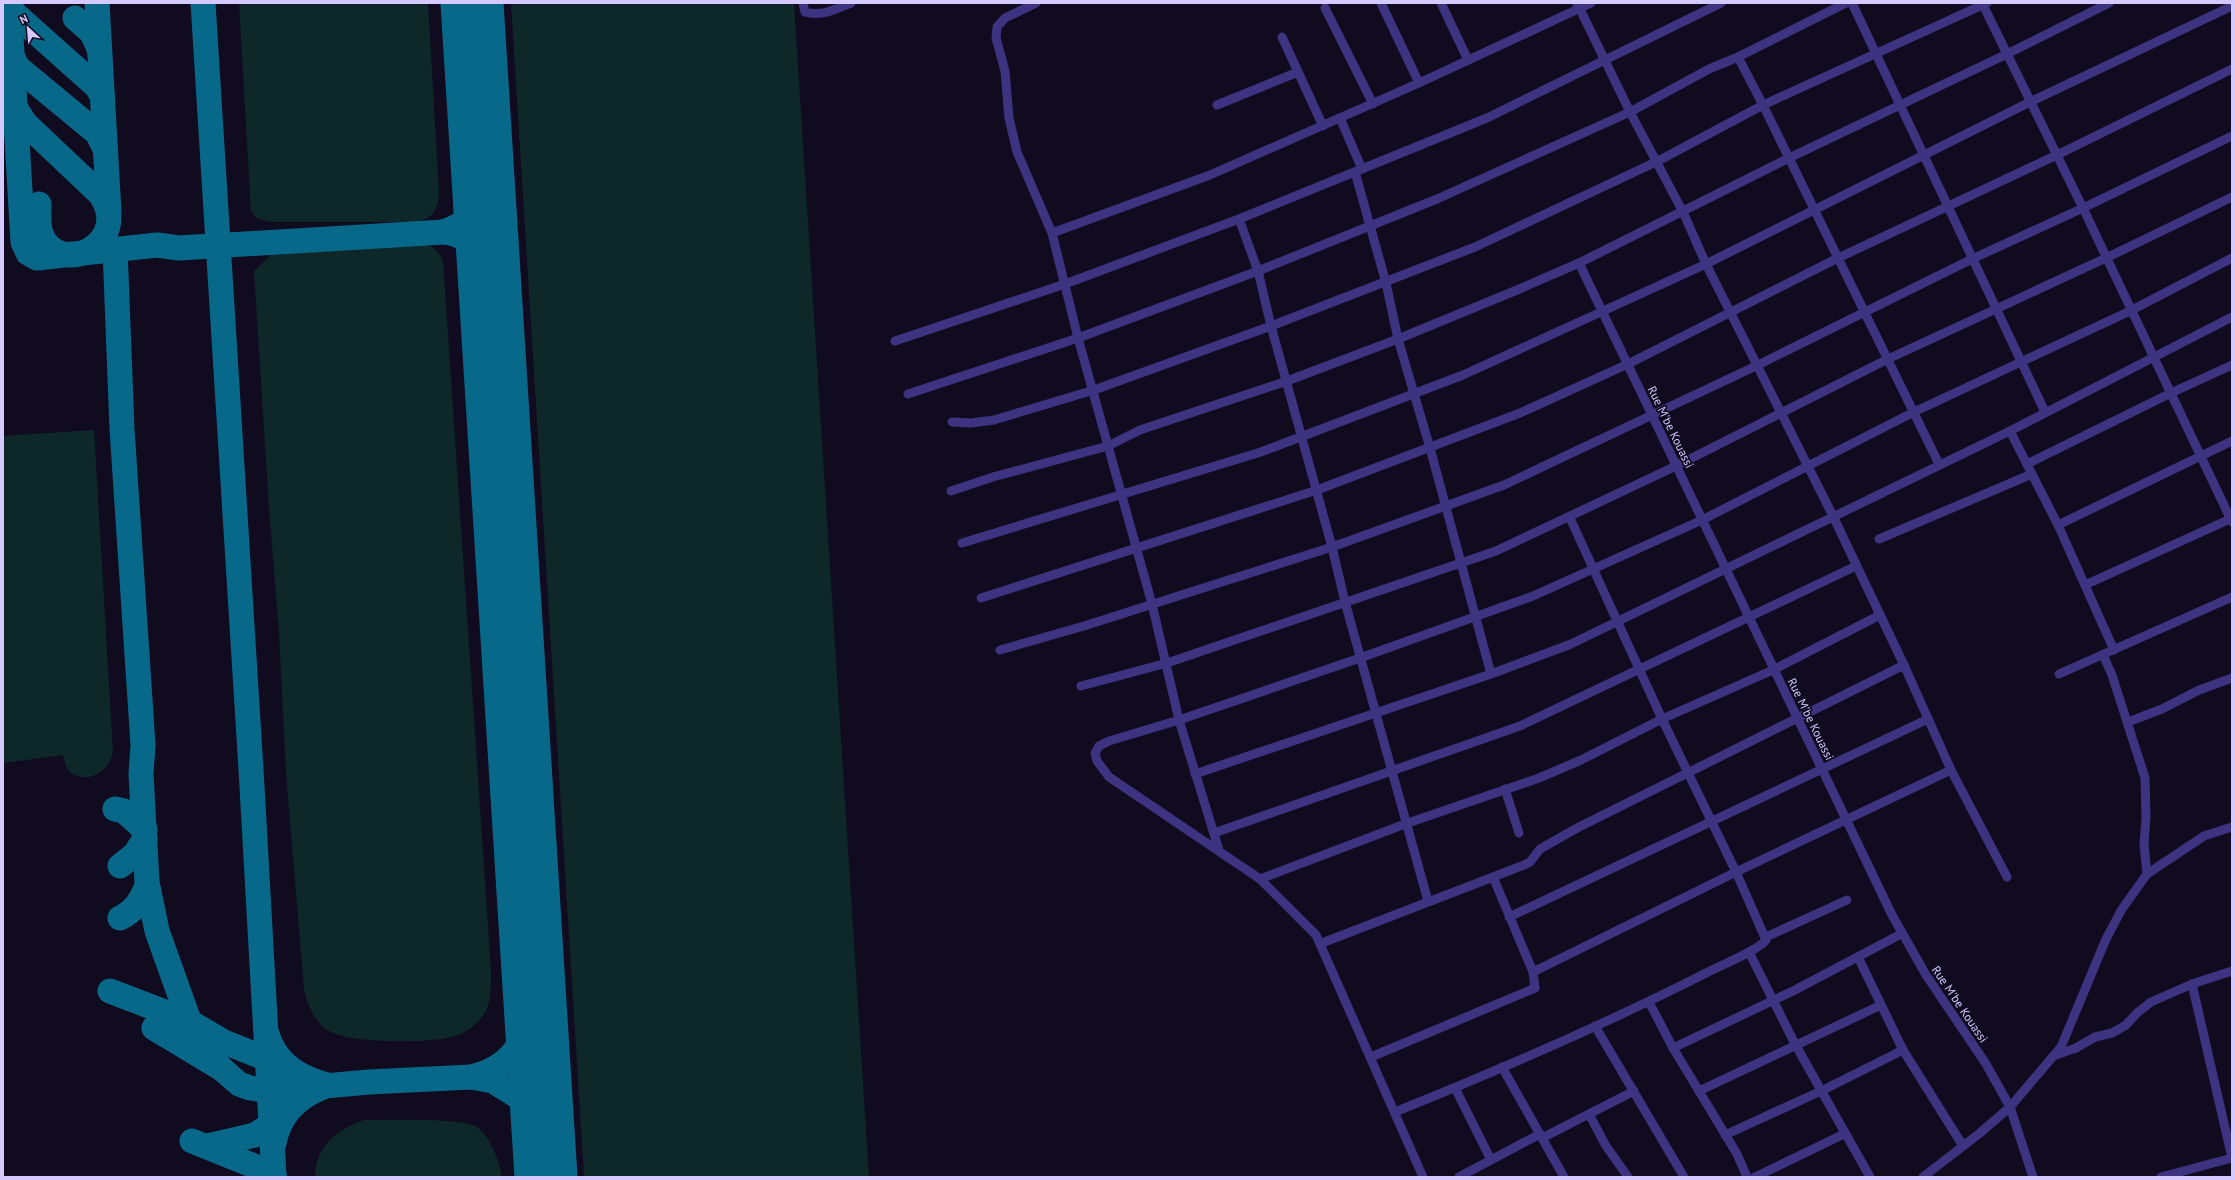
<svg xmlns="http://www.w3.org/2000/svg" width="2235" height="1180" font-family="'PT Sans',sans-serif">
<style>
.green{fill:#0e282a}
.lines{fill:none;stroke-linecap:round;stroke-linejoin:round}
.taxiway{stroke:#08688a;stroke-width:25}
.runway{stroke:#08688a;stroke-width:63}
.street{stroke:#3e3381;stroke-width:9}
.labels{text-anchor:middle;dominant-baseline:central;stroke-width:3.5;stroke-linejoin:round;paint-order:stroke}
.street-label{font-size:12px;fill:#d5c9ff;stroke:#110b1f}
</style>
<rect width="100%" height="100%" fill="#110b1f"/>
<g class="green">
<path d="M239,3H428L439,192C438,210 433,219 415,222H273L258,219L251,212Z"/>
<path d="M511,3H794L869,1177H584Z"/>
<path d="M416,242C430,244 437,248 443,261L491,970C491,986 492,1004 482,1017C475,1026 465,1033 455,1036C430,1044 357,1043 333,1033C316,1026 308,1006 304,989L286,774L279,632L269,508L254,271L271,255Z"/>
<path d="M94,430L113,752C109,769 92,784 73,774C66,771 65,762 63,755L3,763V436Z"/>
<path d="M364,1120C384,1120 463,1118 475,1126C491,1136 499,1160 502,1177H315C316,1145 337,1130 364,1120Z"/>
</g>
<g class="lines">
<g class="taxiway">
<path d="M9,3L23,242L28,253L37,258L157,245L179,248L444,232C466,234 476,248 489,265"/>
<path d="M9,3L14,13L97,87L102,96"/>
<path d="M97,3L109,212"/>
<path d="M203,3L251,769L274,1177"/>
<path d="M75,18L92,33L99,49"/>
<path d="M12,56L17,66L22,71L97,133L105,149"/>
<path d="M15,107L25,123L100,194C134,242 60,280 41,234C38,225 39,213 39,204"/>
<path d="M444,232C472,221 473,216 484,189"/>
<path d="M115,249L122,429L143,745L141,774L147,882L157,931L192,1029L207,1053L222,1069"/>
<path d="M115,809L124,811L145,830"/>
<path d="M120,866L135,854L145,838"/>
<path d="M120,918C135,911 141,900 147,886"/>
<path d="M110,991L188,1021L224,1042L267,1059"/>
<path d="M154,1028L222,1069L239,1084L250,1088L269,1091L369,1082L471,1077L493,1081L520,1098L544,1140"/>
<path d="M267,1034C275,1062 297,1077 324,1084"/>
<path d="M471,1077C513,1067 524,1042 535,1004"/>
<path d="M192,1141L274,1174"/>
<path d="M274,1143C279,1117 296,1098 321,1088"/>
<path d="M208,1146L255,1135L282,1117"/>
</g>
<path class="runway" d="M472,3L546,1177"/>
<g class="street">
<path d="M803,3L805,12C821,17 836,9 851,3"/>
<path d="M1036,3L1005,18L997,27L996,38L1005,71L1009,118L1017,152L1052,233L1078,338L1152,604L1179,720L1219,850"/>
<path d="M1381,3L1419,83"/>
<path d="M1441,3L1468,60"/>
<path d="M1577,3L1630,112L1683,212L1706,264L1833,516L1904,665L1951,770L2007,877"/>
<path d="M1852,3L2045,412"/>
<path d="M1982,3L2083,208L2232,522"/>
<path d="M1325,8L1373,104"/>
<path d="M1282,37L1323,126"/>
<path d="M1738,57L1763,105L1939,464"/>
<path d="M1217,105L1298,72"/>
<path d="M1340,118L1362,169"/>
<path d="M1355,172L1386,283L1398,339L1430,448L1491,674"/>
<path d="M1239,219L1258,271L1271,326L1332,547L1345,602L1428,901"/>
<path d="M1052,233L1210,175L1419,83L1591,3"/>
<path d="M1579,263L1892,915L1926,975L1986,1064L2010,1107L2033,1177"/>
<path d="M895,341L1065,284L1239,219L1487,118L1721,3"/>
<path d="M908,394L1078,338L1258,271L1437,199L1630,112L1709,69L1738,57L1846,3"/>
<path d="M952,422L971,423L994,420L1094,390L1271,326L1475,247L1658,161L1763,105L1987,3"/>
<path d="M2010,431L2058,525L2114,650"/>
<path d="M2027,464L2171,393L2232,365"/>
<path d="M951,491L993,477L1108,446L1140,430L1287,381L1398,339L1517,290L1579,263L1789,158L2007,54L2109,3"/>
<path d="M2058,525L2232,441"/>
<path d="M1879,539L2032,474"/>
<path d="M962,543L1261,452L1463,375L1706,264L2030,102L2232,6"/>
<path d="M2085,585L2230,519"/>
<path d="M981,598L1317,490L1520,413L1628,364L1838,258L2057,155L2232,69"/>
<path d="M1000,650L1084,626L1332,547L1504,485L1758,365L1972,259L2083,208L2232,136"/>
<path d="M2103,655L2112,675L2145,778L2146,817L2144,844L2147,874"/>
<path d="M2059,674L2232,597"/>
<path d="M1081,686L1167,663L1496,551L1676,466L1888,359L2106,258L2232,197"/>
<path d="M2128,722L2162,709L2199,690L2232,678"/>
<path d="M1195,774L1491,674L1571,644L2010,431L2232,317"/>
<path d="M1505,789L1519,833"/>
<path d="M1214,833L1520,726L1856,566"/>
<path d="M1260,879L1405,824L1539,778L1581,760L1662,719L1773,670L1880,615"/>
<path d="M1509,917L1928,719"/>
<path d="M1766,937L1847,900"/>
<path d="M1322,943L1524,865L1530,862L1540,849L1579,827L1904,665"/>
<path d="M1749,952L1795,1044L1870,1177"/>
<path d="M1858,957L1903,1050L1963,1146"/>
<path d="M1533,972L1736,872L1951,770"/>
<path d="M1649,1002L1673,1048L1737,1154L1747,1177"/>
<path d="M1595,1026L1684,1177"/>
<path d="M1673,1048L1795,990L1901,934"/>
<path d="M2053,1056L2076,1048L2095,1037L2112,1033L2126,1025L2137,1013L2151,1002L2192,984L2232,971"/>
<path d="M1371,1057L1535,988L1533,972L1493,877"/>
<path d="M1502,1067L1564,1177"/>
<path d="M1455,1088L1491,1160"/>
<path d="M1699,1091L1881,1005"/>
<path d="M1395,1112C1502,1069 1608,1023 1710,971C1722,965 1760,949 1766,940L1736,872L1662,719L1570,518"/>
<path d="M1589,1114L1606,1146L1628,1177"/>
<path d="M1725,1135L1821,1091L1903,1050"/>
<path d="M1542,1138L1634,1091"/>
<path d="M1423,1177L1316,935L1260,879L1109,777L1097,761L1095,753L1099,746L1109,741L1179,720L1360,658L1533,596L1702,520L1914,412L2130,311L2232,258"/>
<path d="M1459,1177L1540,1134"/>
<path d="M1755,1177L1844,1134"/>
<path d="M1923,1177L1980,1133L2010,1107L2061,1047L2106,939L2122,909L2147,874L2204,836L2232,827"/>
<path d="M2161,1177L2232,1158L2192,984"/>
</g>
</g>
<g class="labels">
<g class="street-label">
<text transform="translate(1671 427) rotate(64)">Rue M'be Kouassi</text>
<text transform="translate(1811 719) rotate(64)">Rue M'be Kouassi</text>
<text transform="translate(1960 1004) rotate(56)">Rue M'be Kouassi</text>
</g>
</g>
<rect width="2235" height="1180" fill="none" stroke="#d5c9ff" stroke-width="8"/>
<g transform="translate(28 28) rotate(334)" stroke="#110b1f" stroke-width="3" paint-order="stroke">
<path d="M0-3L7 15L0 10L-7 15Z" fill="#d5c9ff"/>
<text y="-6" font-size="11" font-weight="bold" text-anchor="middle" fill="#d5c9ff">N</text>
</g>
</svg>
